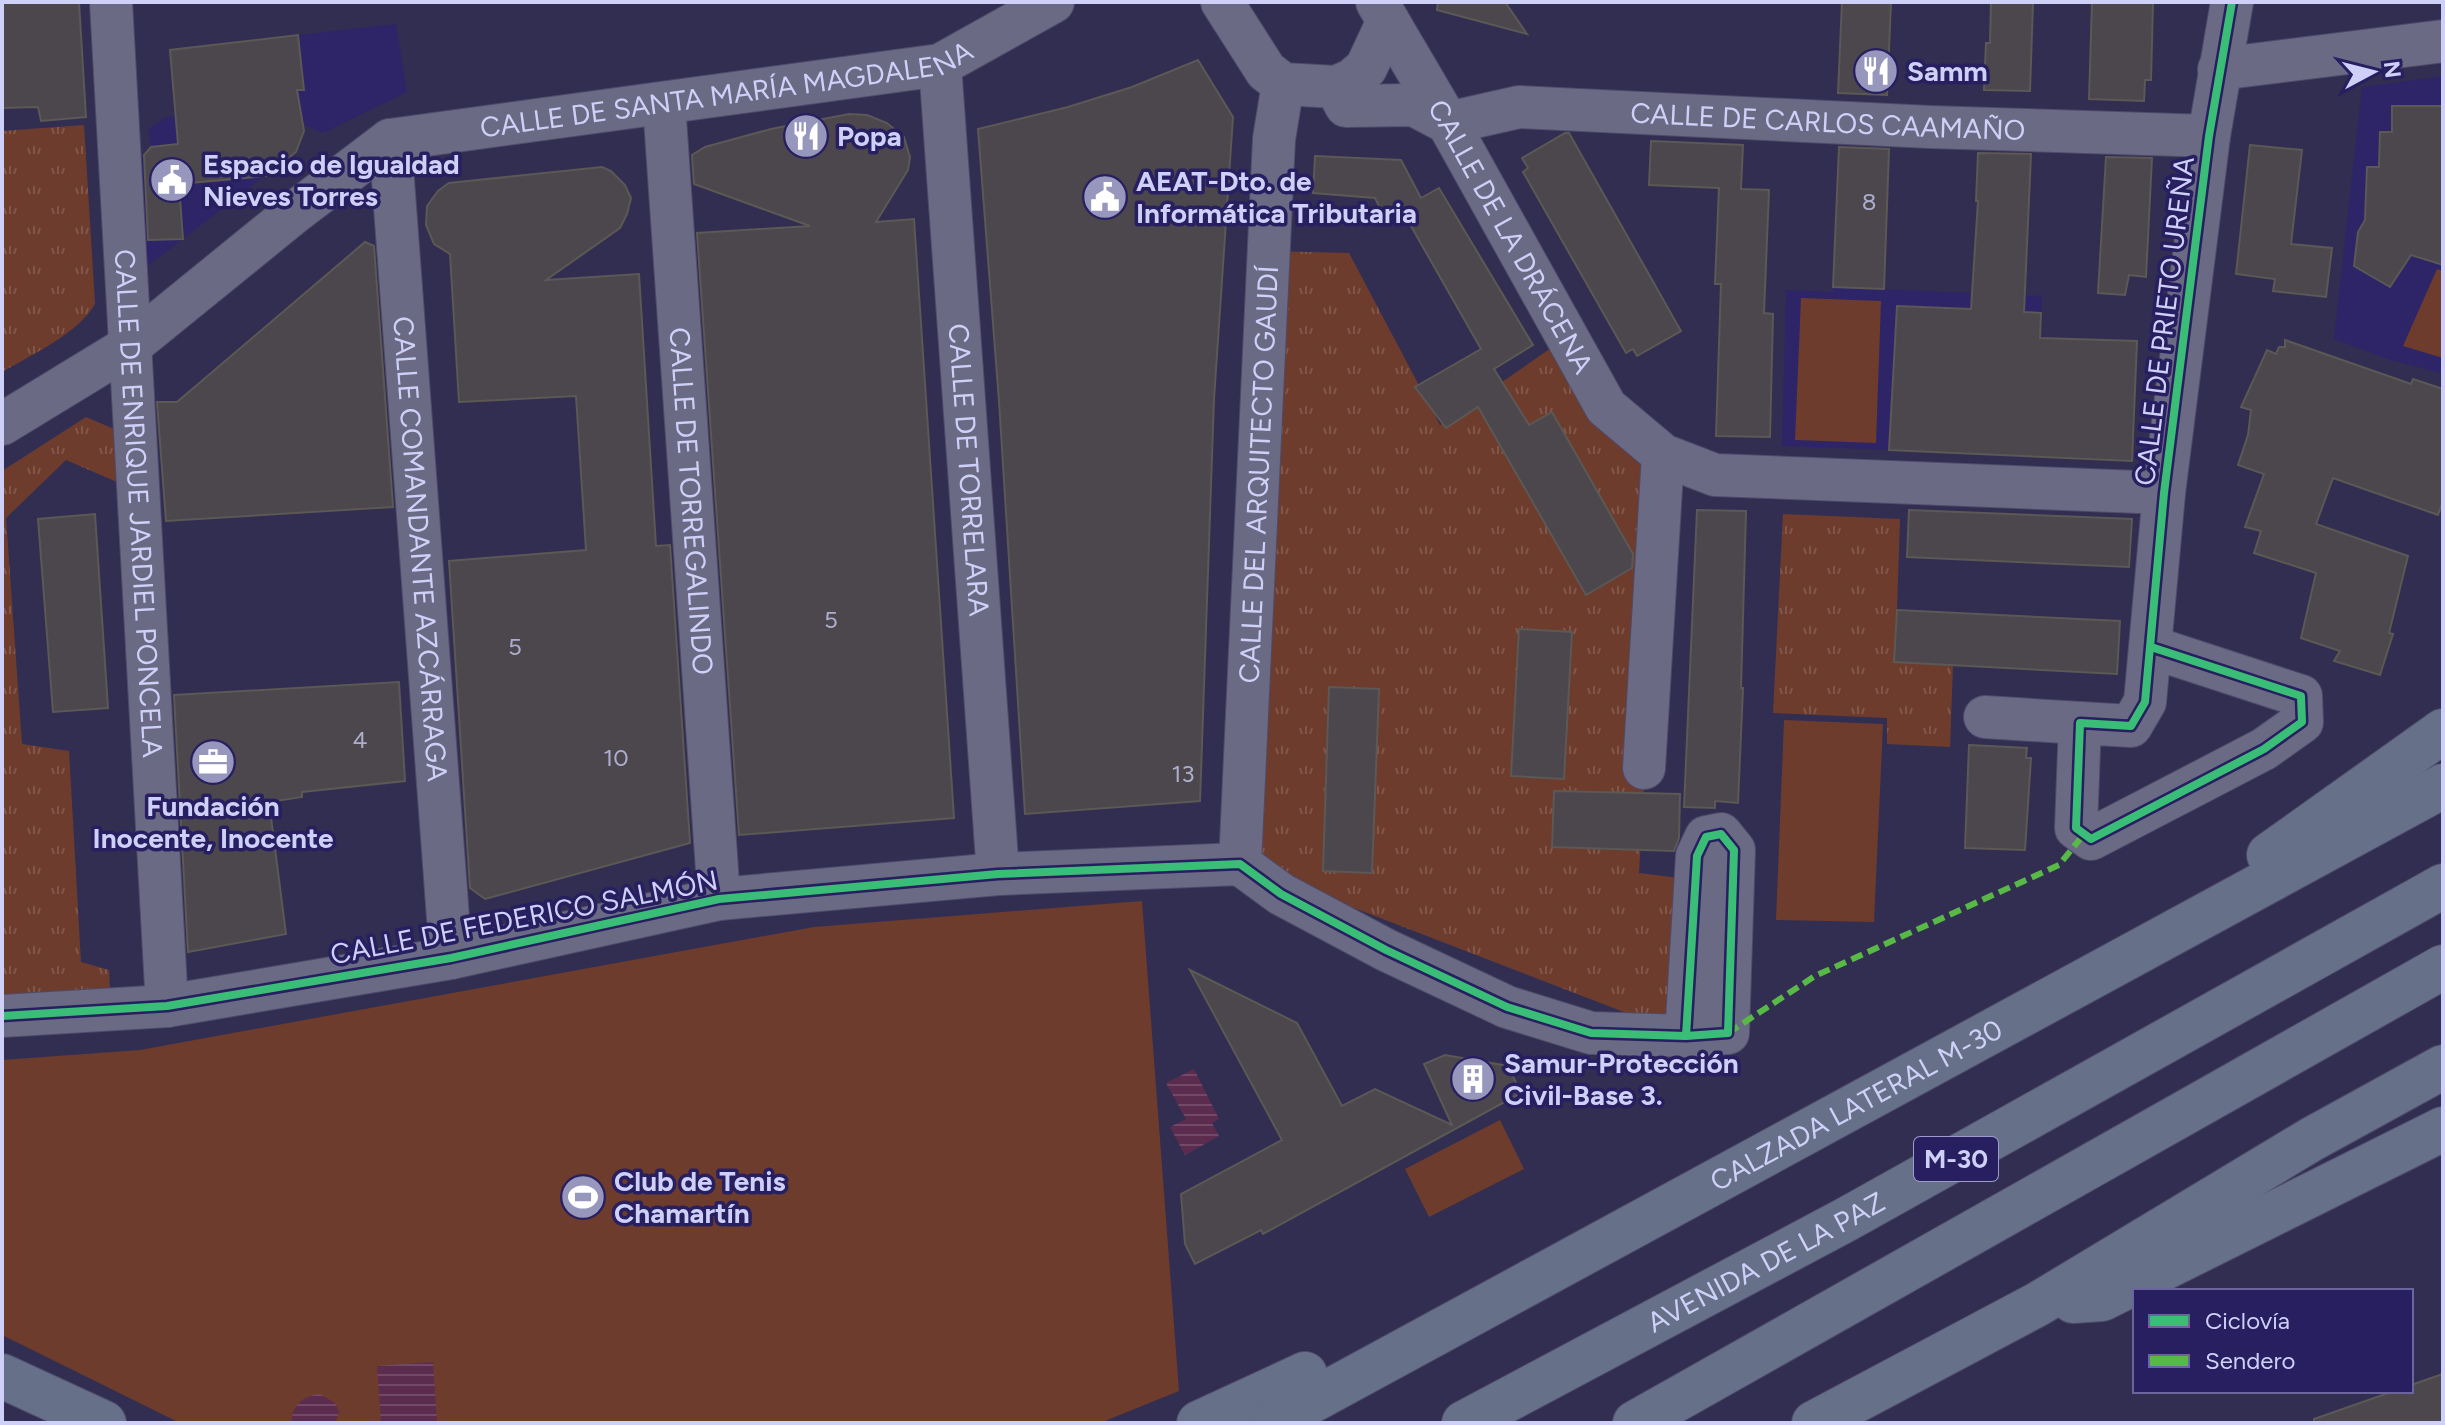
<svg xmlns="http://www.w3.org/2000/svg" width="2445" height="1425" font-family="Figtree,sans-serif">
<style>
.built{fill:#2d2568}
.grass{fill:url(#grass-tufts)}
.garden{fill:#6d3c2d}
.water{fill:url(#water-rules)}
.building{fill:#4b474c;stroke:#5c5856;stroke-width:2}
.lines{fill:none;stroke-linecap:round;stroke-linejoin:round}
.minor-casing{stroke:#4e4b6b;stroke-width:44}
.highway-casing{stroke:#4e4b6b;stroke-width:46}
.minor{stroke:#6b6a85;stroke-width:42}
.highway{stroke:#667088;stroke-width:44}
.quiet{stroke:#58b947;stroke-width:6;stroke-dasharray:12 6;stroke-linecap:butt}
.cycleway-casing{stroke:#271f60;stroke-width:13}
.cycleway{stroke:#3abd76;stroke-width:8}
.labels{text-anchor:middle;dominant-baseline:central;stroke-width:7;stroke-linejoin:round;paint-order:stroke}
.number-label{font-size:24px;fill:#adaecd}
.shield{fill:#271f60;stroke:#9c9bca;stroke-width:2}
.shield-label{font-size:26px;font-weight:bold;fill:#ced0f8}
.poi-label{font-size:28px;font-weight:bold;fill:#ced0f8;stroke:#271f60;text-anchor:start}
.street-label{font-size:28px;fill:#ced0f8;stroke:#271f60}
</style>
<defs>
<pattern id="grass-tufts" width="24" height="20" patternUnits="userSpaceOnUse" patternTransform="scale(2)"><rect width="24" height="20" fill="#6d3c2d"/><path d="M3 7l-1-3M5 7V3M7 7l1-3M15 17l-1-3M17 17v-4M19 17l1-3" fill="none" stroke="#81574c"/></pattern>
<pattern id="water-rules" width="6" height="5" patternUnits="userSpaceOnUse" patternTransform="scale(2)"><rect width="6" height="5" fill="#5c2c4e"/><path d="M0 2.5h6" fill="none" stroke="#724a68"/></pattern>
</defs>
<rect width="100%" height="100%" fill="#322e51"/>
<g class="built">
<path d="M396,24L407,92L323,133L304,125L296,152L146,267L139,161L151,147L149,129L164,118L174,116L170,50Z"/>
<path d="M2443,76V374L2388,359L2334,339L2362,87Z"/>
<path d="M1833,287L2042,296L2035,455L1782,446L1786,290L1833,292Z"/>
</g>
<g class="grass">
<path d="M84,125L95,304C79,333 31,355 2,372V131Z"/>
<path d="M1269,251L1349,253L1440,425L1567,337L1663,455L1639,873L1695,880L1686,1036L1240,864Z"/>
<path d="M86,417L114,429L117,482L66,460L6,518L22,744L69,751L81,962L109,970L111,1009L2,1007V471Z"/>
<path d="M1783,514L1900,519L1897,610L1953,665L1950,747L1887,744V718L1773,713Z"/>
</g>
<g class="garden">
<path d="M2437,269L2443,271V358L2403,346Z"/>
<path d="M1801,298L1881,301L1876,443L1795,440Z"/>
<path d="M1784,720L1883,724L1874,922L1776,920Z"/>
<path d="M1142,901L1179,1391L1100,1423H180L2,1335V1060L140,1050L814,927Z"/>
<path d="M1500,1120L1524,1169L1429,1217L1405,1169Z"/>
</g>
<g class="water">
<path d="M1194,1069L1219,1119L1212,1123L1219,1136L1185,1155L1170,1127L1186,1119L1166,1083Z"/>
<path d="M433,1362L437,1423H381L377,1366Z"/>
<path d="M320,1394L335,1403L339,1411L336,1422L292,1423C291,1405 303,1396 320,1394Z"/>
</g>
<g class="building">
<path d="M2,2H79L86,117L41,121L38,107L2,108Z"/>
<path d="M1438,2H1505L1527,34L1437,10Z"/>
<path d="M1842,2H1891L1887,95L1838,93Z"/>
<path d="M1991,2H2033L2030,91L1984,90L1986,43H1990Z"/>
<path d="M2092,2H2153L2151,80H2145L2144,101L2089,99Z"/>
<path d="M298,35L304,90H297L304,131L296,152L266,176L179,184L183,239L148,240L144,155L151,147L178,144L170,50Z"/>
<path d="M1198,60L1233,117L1214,399L1200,801L1025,814L999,401L978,129L1068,107L1132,87Z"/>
<path d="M2392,106H2443V265L2411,255L2390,287L2354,266L2358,232L2365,220L2367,167H2379L2380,132H2392Z"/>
<path d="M849,114L867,115L887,123L904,137L910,157L908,170L876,222L914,219L954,818L739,835L697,233L810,226L694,184L692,155L705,147L771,129Z"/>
<path d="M1565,133H1569L1681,331L1637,356L1633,349L1626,353L1523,172L1528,168L1522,158Z"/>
<path d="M1651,141L1743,145L1741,189L1769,190L1764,313L1773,314L1770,437L1716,436L1721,284H1715L1719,188L1649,185Z"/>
<path d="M2250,145L2302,150L2291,244L2332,248L2326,297L2273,291L2275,279L2236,274Z"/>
<path d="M1839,147L1889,149L1884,289L1833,287Z"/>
<path d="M1978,153L2031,154L2024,312L2041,313L2040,338L2137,341L2132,461L1889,450L1897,306L1971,309L1978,201H1976Z"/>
<path d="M1315,156L1401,160L1421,198L1439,188L1533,345L1494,369L1529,425L1552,412L1633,554L1632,568L1586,595L1478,407L1446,428L1415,387L1481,349L1399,205L1383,214L1375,198L1313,193Z"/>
<path d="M2106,157L2152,158L2146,277L2129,275L2125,295L2098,293Z"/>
<path d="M602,167L611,171L625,185L631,198L627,214L620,228L546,280L639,274L656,546L670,545L690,843L485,899L470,888L449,561L586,550L576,396L459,402L450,254L434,244L426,225L427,206L438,191L449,183Z"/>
<path d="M365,242L374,246L393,507L166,521L157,402H177Z"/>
<path d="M2285,340L2411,384L2413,379L2443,389V501L2438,515L2333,478L2316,524L2408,556L2389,633L2393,634L2380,675L2334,661L2340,651L2301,638L2316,573L2254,553L2261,531L2245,527L2264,474L2238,465L2248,435L2251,410L2241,407L2267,350L2276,354L2279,347H2285Z"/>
<path d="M1697,510L1746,511L1741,688H1743L1738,803L1715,801V808L1684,807Z"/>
<path d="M1909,510L2132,519L2129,567L1907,557Z"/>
<path d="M95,514L108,708L53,712L38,519Z"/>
<path d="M1897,610L2120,621L2117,674L1894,662Z"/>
<path d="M1519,629L1572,632L1564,779L1511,776Z"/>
<path d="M399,682L405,781L302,792V797L269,802L286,934L188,952L174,695Z"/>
<path d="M1329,687L1379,689L1372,873L1323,871Z"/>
<path d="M1969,745L2027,748L2026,758H2031L2025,850L1965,848Z"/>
<path d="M1554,791L1680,794L1679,838L1674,851L1552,847Z"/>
<path d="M1190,970L1297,1023L1342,1106L1375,1089L1452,1125L1424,1064L1445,1055L1508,1066L1521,1093L1263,1234L1261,1230L1195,1264L1185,1244L1181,1194L1282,1140Z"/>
<path d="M2443,1374V1423H2314V1419L2394,1391H2411V1385Z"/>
</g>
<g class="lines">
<g class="minor-casing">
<g id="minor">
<path id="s1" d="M111,2L167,1006"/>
<path d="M1222,2L1266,71L1283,84L1336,87L1352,80L1366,68L1388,21"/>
<path id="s2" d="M1377,2L1448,123L1606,407L1663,455L1715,475L2164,493"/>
<path id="s3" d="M940,65L998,874"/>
<path d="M2219,69L2443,41"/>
<path d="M1336,87L1346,106L1414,105L1448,123"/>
<path id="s4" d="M664,104L719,899"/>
<path id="s5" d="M1448,123L1519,107L1930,127L2209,136"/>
<path id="s6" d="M390,140L451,958"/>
<path id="s7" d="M2,424L130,346L295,212L390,140L940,65L1053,2"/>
<path d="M2151,647L2301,696L2302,722L2264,749L2091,839L2076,828L2080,723L2131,726L2145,702L2164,493L2209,136L2232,2"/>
<path d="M1985,717L2080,723"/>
<path d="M1644,768L1663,455"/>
<path id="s8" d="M1240,864L1274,139L1283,84"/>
<path d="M2,1016L167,1006L451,958L719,899L998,874L1240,864L1281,894L1386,950L1507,1007L1591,1033L1686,1036L1728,1033L1734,850L1721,834L1706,837L1697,856L1686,1036"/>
</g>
</g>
<g class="highway-casing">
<g id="highway">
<path d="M2269,855L2443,731"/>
<path d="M2073,1301L2102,1299L2443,1129"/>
<path d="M2,1376L104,1423"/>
<path d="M1199,1423L1305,1374"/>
<path id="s9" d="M1271,1423L2443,786"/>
<path id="s10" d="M1464,1423L1847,1219L2443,886"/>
<path d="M1635,1423L2443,967"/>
<path d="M1814,1423L2038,1304L2312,1139L2443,1067"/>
</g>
</g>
<use href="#minor" class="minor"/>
<use href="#highway" class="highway"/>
<path class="quiet" d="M1728,1033L1815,976L2059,865L2084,834"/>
<g class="cycleway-casing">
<g id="cycleway">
<path d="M2151,647L2301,696L2302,722L2264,749L2091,839L2076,828L2080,723L2131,726L2145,702L2164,493L2209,136L2232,2"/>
<path d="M2,1016L167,1006L451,958L719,899L998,874L1240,864L1281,894L1386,950L1507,1007L1591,1033L1686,1036L1728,1033L1734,850L1721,834L1706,837L1697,856L1686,1036"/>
</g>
</g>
<use href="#cycleway" class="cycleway"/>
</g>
<defs>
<g id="restaurant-disc" transform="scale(2.3)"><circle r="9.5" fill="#9797be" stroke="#271f60"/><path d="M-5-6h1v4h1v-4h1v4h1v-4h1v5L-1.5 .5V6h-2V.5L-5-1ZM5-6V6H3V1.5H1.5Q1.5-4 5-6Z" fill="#fff"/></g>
<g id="civic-disc" transform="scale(2.3)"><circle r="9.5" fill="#9797be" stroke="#271f60"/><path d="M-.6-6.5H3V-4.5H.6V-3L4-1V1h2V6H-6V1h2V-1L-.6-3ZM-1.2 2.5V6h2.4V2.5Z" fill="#fff"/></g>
<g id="office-disc" transform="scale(2.3)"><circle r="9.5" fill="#9797be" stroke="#271f60"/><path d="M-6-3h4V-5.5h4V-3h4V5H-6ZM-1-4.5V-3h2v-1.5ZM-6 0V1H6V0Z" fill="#fff"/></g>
<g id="building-disc" transform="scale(2.3)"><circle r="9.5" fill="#9797be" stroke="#271f60"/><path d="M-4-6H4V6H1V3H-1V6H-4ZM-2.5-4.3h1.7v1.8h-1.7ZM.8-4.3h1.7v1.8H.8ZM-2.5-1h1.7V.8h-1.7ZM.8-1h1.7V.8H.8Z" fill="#fff"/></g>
<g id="stadium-disc" transform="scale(2.3)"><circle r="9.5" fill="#9797be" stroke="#271f60"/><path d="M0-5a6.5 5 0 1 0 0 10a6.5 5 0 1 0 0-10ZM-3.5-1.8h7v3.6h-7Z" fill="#fff"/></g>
</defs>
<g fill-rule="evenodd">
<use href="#restaurant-disc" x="1876" y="71"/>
<use href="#restaurant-disc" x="806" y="136"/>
<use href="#civic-disc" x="172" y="180"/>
<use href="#civic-disc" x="1105" y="197"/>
<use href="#office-disc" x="213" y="762"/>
<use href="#building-disc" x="1473" y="1079"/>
<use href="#stadium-disc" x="583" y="1197"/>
</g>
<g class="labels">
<g class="number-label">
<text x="1869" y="201">8</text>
<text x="831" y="619">5</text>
<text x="515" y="646">5</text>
<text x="360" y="739">4</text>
<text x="616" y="757">10</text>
<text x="1183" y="773">13</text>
</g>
<rect class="shield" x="1914" y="1137" width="84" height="44" rx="6"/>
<g class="shield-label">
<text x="1956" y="1159">M-30</text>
</g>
<g class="poi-label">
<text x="1907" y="71">Samm</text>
<text x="837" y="136">Popa</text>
<text x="203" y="164">Espacio de Igualdad<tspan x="203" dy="32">Nieves Torres</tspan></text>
<text x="1136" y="181">AEAT-Dto. de<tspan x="1136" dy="32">Informática Tributaria</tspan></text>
<text x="213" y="806" text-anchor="middle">Fundación<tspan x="213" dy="32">Inocente, Inocente</tspan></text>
<text x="1504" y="1063">Samur-Protección<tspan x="1504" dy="32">Civil-Base 3.</tspan></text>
<text x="614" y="1181">Club de Tenis<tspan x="614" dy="32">Chamartín</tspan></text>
</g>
<g class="street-label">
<text stroke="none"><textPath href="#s7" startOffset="822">CALLE DE SANTA MARÍA MAGDALENA</textPath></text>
<text stroke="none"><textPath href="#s5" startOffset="382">CALLE DE CARLOS CAAMAÑO</textPath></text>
<text stroke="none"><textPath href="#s2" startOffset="270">CALLE DE LA DRÁCENA</textPath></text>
<text transform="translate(2164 321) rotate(-83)">CALLE DE PRIETO UREÑA</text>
<text stroke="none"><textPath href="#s3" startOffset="406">CALLE DE TORRELARA</textPath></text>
<text stroke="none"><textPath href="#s8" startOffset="390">CALLE DEL ARQUITECTO GAUDÍ</textPath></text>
<text stroke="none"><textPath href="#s4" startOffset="398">CALLE DE TORREGALINDO</textPath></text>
<text stroke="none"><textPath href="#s1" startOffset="502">CALLE DE ENRIQUE JARDIEL PONCELA</textPath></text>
<text stroke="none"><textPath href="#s6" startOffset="410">CALLE COMANDANTE AZCÁRRAGA</textPath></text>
<text transform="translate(524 917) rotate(-11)">CALLE DE FEDERICO SALMÓN</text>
<text stroke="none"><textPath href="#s9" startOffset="666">CALZADA LATERAL M-30</textPath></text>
<text stroke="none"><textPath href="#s10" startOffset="342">AVENIDA DE LA PAZ</textPath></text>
</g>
</g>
<rect width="2445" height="1425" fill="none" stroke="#ced0f8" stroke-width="8"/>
<rect x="2133" y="1289" width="280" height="104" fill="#271f60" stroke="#6a669d" stroke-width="2"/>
<rect x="2149" y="1315" width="40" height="12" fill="#3abd76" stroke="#6a669d" stroke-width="2"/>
<text x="2205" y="1329" font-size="24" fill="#ced0f8">Ciclovía</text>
<rect x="2149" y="1355" width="40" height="12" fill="#58b947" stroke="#6a669d" stroke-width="2"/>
<text x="2205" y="1369" font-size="24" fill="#ced0f8">Sendero</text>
<g transform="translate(2373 72) rotate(83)" stroke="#271f60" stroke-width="6" paint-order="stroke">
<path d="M0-6L14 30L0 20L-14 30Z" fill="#ced0f8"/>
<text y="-12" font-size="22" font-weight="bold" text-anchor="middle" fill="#ced0f8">N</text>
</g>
</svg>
